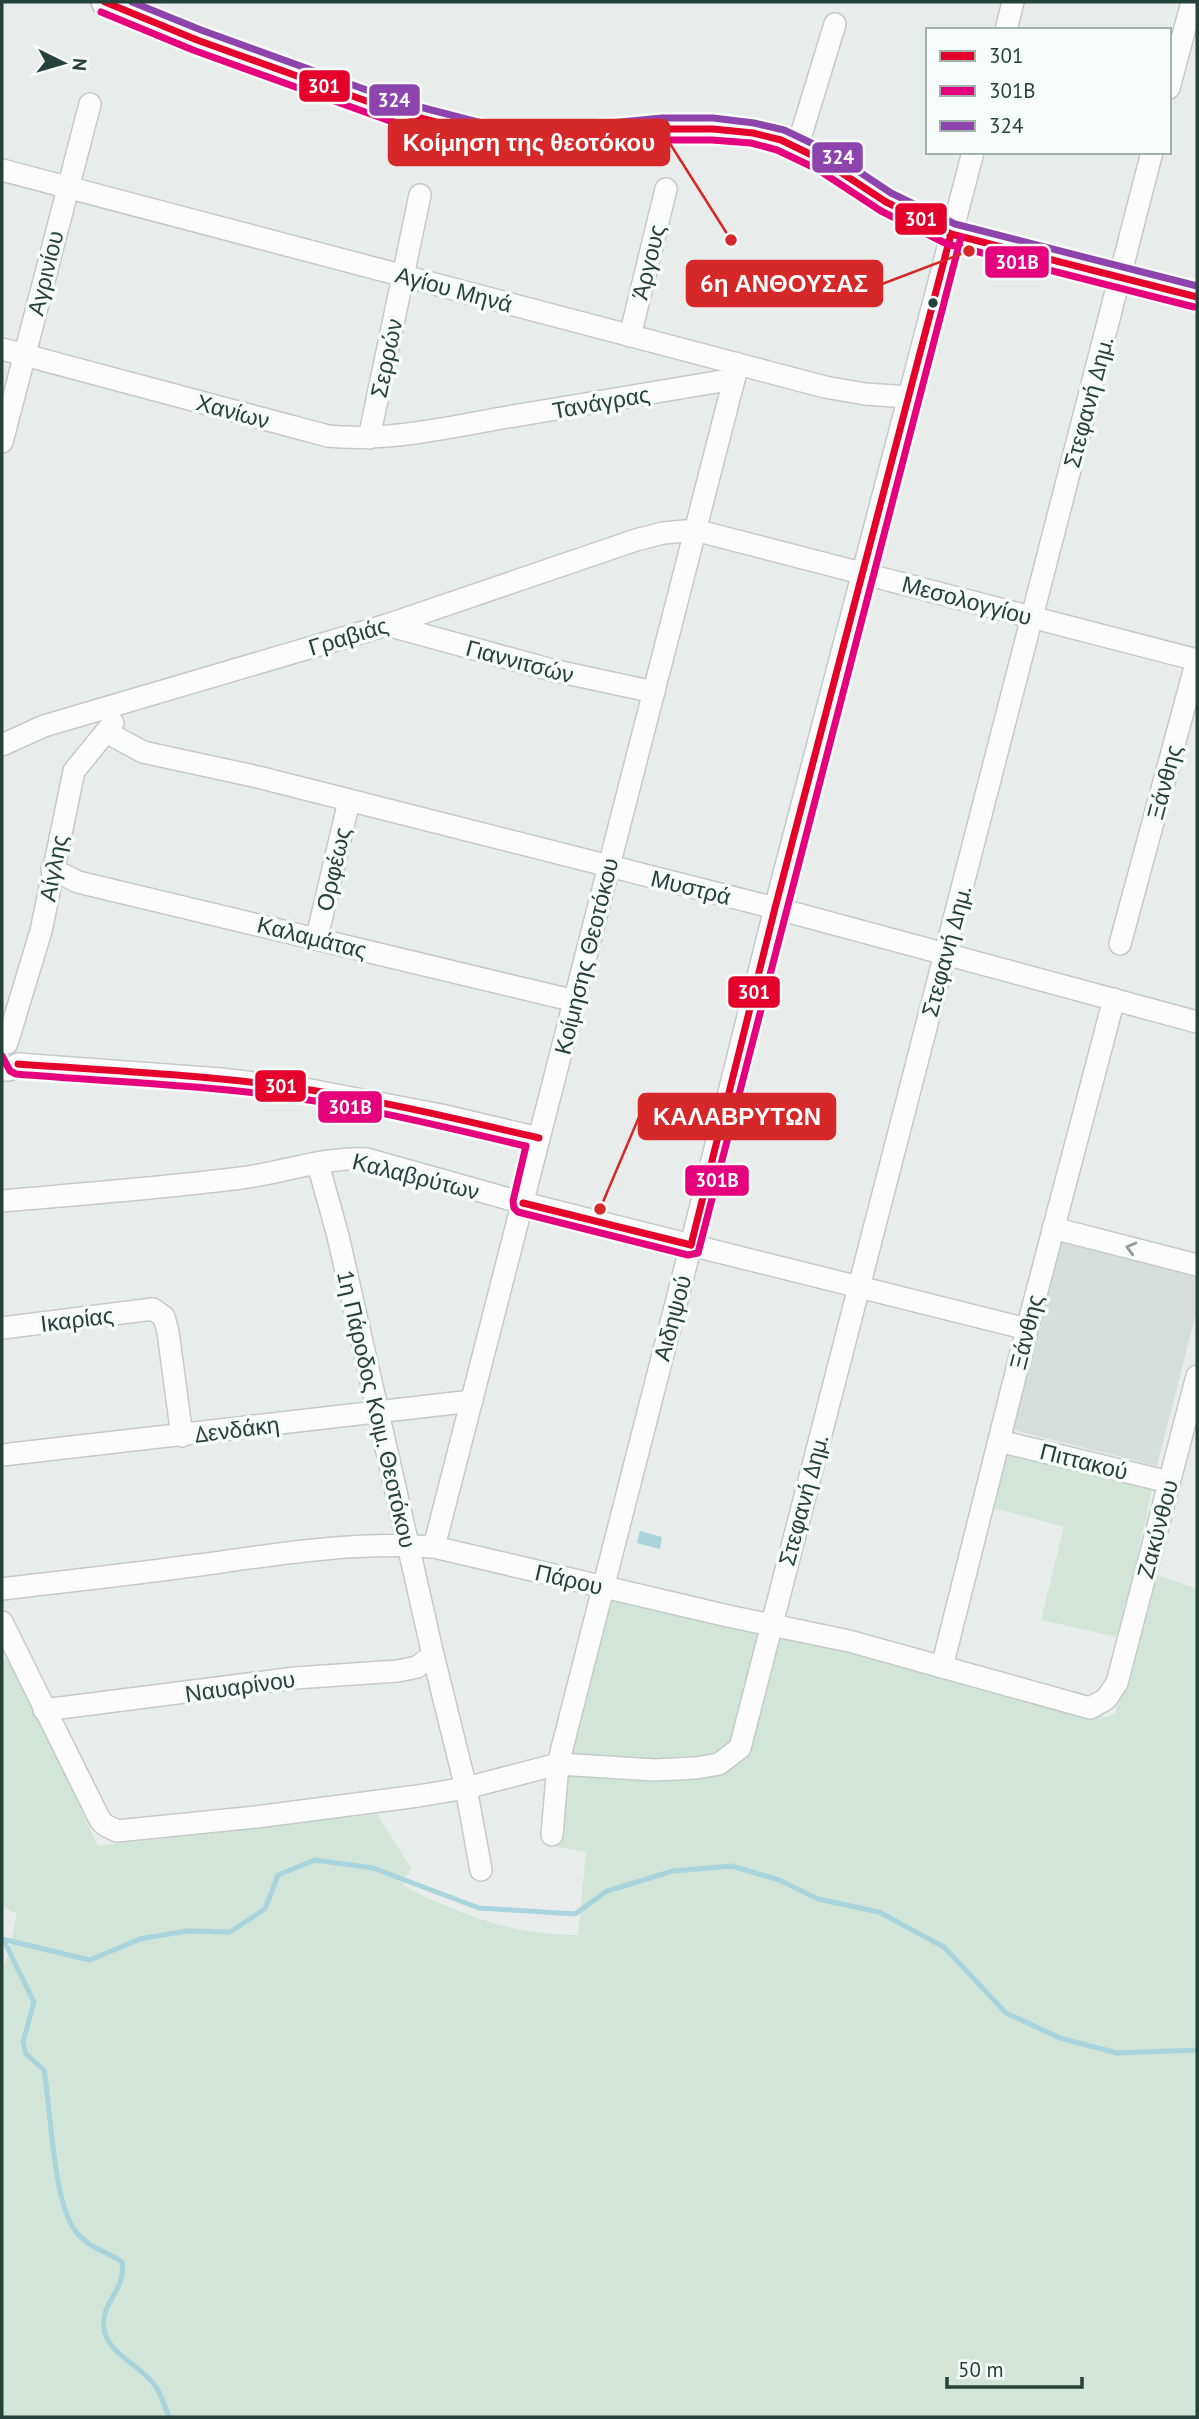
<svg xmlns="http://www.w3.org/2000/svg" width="1199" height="2419" font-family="'PT Sans',sans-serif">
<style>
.built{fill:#d6dedb}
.green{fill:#d1e6d8}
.water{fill:#a9d4db}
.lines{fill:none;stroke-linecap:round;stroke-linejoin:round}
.stream{stroke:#a9d4db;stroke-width:5}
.minor-casing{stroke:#c5cac8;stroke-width:24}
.tertiary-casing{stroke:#c5cac8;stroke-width:30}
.minor{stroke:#fcfcfc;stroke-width:21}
.tertiary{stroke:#fcfcfc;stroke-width:26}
.bus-1-casing{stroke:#f7fbf9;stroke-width:12}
.bus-2-casing{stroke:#f7fbf9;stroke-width:12}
.bus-3-casing{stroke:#f7fbf9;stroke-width:12}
.bus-1{stroke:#e4002b;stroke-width:7}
.bus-2{stroke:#e5007d;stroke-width:7}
.bus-3{stroke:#8e44ad;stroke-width:7}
.oneway{stroke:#909f9b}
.bus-dot{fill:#24423a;stroke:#f7fbf9;stroke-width:2.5}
.labels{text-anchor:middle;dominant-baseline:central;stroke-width:7;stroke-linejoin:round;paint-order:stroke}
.street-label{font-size:23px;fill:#24423a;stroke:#f7fbf9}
.leader{fill:none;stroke:#d62828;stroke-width:2.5}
.callout-dot{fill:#d62828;stroke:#f7fbf9;stroke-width:2.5}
.callout{fill:#d62828;stroke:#d62828;stroke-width:2.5}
.callout-label{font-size:24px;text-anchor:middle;font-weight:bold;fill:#fff}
.line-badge{stroke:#f7fbf9;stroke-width:2.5}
.badge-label{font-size:19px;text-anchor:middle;font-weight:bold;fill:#fff}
</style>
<rect width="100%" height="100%" fill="#e8edeb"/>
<path class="built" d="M1062,1238L1197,1273V1309L1157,1466L1013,1430Z"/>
<path class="green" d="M1000,1447L1153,1485L1135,1567L1197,1589V2417H2V1963H6L17,1914L2,1907V1659H11L98,1846L377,1814L411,1868L403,1884C418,1895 434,1901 452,1908C497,1927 528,1934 578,1935L586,1852L557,1847L564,1776L609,1597L856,1648L1106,1717L1115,1714L1134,1641L1041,1620L1064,1527L986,1506Z"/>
<path class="water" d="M640,1531L662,1537L660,1549L637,1543Z"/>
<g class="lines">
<g class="stream">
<path d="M2,1939L90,1960L140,1939L187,1931L230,1932L265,1909L278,1875L315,1860L373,1868L479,1908L575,1914L607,1891L673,1871L732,1866L779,1880L818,1899L879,1912L944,1947L1006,2013L1060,2038L1117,2053L1197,2050"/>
<path d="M3,1939L34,2002L23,2042L26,2054L44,2070C51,2111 53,2198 74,2229C86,2247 106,2251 122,2262C127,2292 97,2303 105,2333C112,2357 143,2366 156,2387C162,2396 165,2408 169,2417"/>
</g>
<g class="minor-casing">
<g id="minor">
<path d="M1006,30L1013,2"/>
<path d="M1169,88L1192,2"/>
<path d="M797,148L835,24"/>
<path d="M2,170L825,387L865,394L909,397"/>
<path d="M630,336L666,189"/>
<path d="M2,349L328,436C385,442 445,428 502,418C579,405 657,392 734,379"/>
<path d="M369,438L420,195"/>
<path d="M2,442L90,104"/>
<path d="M387,625L552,670L654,692"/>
<path d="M106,732L143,752L258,777L775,908L1197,1022"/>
<path d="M2,745L44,726L387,625L636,540L663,533L695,530L1197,660"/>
<path d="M52,869L78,882L575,1001"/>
<path d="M317,937L349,801"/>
<path d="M1120,944L1197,660"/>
<path d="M7,1043L41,931L74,771L113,723"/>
<path d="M2,1070H9L18,1064L221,1079L305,1089L441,1115L539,1138"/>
<path d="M318,1164L338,1236L433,1655L466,1788L481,1870"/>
<path d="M2,1201C81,1194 162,1188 241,1178C283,1173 325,1156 367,1159L523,1203L1027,1329"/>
<path d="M1053,1228L1197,1265"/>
<path d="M2,1328L153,1309L164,1317L168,1332L182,1436"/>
<path d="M999,1441L1169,1482"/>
<path d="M2,1455L472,1401"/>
<path d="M434,1547L738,364"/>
<path d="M2,1589C68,1581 134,1574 199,1565C278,1554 354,1541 434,1547L728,1616L849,1641L1090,1708L1106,1699L1117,1683L1197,1376"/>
<path d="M2,1622L100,1820L105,1825L117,1831L256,1817L418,1796L466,1788L558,1764L655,1770L696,1768L719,1764L740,1748L1152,152"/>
<path d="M942,1667L1027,1329L1114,999"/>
<path d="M44,1710L295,1678L398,1671L417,1667L433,1655"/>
<path d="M552,1835L558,1764L691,1245L775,908L973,152"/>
</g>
</g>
<g class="tertiary-casing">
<path id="tertiary" d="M105,2L197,40L394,111L492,137L590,135L662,129H713L753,133L781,140L822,160L886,202L951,234L1197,297"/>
</g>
<use href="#minor" class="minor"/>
<use href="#tertiary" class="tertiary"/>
<g class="bus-1-casing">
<g id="bus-1">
<path d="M105,2L197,40L394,111L492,137L590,135L662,129H713L753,133L781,140L822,160L886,202L951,234L1197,297"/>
<path d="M18,1064C114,1071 210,1075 304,1089C383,1101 461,1120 539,1138"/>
<path d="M523,1203L691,1245"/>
<path d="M691,1245L775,908L951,234"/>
</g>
</g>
<g class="bus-2-casing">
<g id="bus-2">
<path d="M101,12L193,50L390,121L490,147L590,145L662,140H712L751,143L777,150L817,169L881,211L947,244L1194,307"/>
<path d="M2,1056L10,1071L16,1074C112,1082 207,1085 302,1099C378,1110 452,1129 526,1146L513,1201L514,1208L518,1212L688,1255L698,1253L961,237"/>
</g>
</g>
<g class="bus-3-casing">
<path id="bus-3" d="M132,2L201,30L397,101L493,126L589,125L662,118H713L754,123L784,130L828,151L891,193L955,224L1197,286"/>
</g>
<use href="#bus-1" class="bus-1"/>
<use href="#bus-2" class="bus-2"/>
<use href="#bus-3" class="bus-3"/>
</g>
<defs><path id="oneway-chevron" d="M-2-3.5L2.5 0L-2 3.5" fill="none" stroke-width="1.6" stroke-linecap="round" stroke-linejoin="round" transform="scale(1.75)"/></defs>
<use class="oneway" href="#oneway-chevron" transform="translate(1131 1248) rotate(-165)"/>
<circle class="bus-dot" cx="933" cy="303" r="6"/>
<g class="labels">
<g class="street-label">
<text transform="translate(648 262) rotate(-76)">Άργους</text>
<text transform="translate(45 273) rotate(-76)">Αγρινίου</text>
<text transform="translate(454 289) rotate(15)">Αγίου Μηνά</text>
<text transform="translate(386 358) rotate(-78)">Σερρών</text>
<text transform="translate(601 402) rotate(-10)">Τανάγρας</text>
<text transform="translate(1088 402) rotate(-75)">Στεφανή Δημ.</text>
<text transform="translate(233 411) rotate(15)">Χανίων</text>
<text transform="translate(967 600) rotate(15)">Μεσολογγίου</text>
<text transform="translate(348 636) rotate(-17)">Γραβιάς</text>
<text transform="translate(520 661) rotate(15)">Γιαννιτσών</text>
<text transform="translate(1164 782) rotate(-75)">Ξάνθης</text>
<text transform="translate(53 868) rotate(-79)">Αίγλης</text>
<text transform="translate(333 869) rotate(-77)">Ορφέως</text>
<text transform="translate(691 887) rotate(14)">Μυστρά</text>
<text transform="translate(312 937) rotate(14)">Καλαμάτας</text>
<text transform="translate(946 951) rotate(-75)">Στεφανή Δημ.</text>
<text transform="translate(586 956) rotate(-76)">Κοίμησης Θεοτόκου</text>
<text transform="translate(416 1176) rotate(14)">Καλαβρύτων</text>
<text transform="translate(672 1318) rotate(-75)">Αιδηψού</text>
<text transform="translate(77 1319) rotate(-7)">Ικαρίας</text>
<text transform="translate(1026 1332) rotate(-76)">Ξάνθης</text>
<text transform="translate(377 1409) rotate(77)">1η Πάροδος Κοιμ. Θεοτόκου</text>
<text transform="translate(237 1429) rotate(-7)">Δενδάκη</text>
<text transform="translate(1084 1461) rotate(14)">Πιττακού</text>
<text transform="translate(803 1500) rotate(-75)">Στεφανή Δημ.</text>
<text transform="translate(1157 1529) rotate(-75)">Ζακύνθου</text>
<text transform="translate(569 1579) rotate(13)">Πάρου</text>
<text transform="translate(240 1686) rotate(-8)">Ναυαρίνου</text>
</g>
</g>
<path class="leader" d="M731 240L669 142M969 251L882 284M600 1209L639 1117"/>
<g class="callout-dot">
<circle cx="731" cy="240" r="7"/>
<circle cx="969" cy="251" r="7"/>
<circle cx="600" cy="1209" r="7"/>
</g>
<g class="callout">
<rect x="389" y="120" width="280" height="45" rx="7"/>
<rect x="687" y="261" width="195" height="45" rx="7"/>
<rect x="639" y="1094" width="196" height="45" rx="7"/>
</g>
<g class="callout-label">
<text x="529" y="151">Κοίμηση της θεοτόκου</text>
<text x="784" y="292">6η ΑΝΘΟΥΣΑΣ</text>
<text x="737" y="1125">ΚΑΛΑΒΡΥΤΩΝ</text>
</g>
<g class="line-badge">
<rect x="298" y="69" width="53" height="34" rx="7" fill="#e4002b"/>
<rect x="368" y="83" width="53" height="34" rx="7" fill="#8e44ad"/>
<rect x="811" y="141" width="53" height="33" rx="7" fill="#8e44ad"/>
<rect x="894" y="202" width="54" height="34" rx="7" fill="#e4002b"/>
<rect x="984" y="245" width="66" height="34" rx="7" fill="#e5007d"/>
<rect x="727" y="975" width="54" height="34" rx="7" fill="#e4002b"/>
<rect x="254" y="1069" width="53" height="34" rx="7" fill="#e4002b"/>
<rect x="317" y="1090" width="66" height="34" rx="7" fill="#e5007d"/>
<rect x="684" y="1164" width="66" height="33" rx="7" fill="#e5007d"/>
</g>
<g class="badge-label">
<text x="324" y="93">301</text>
<text x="394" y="107">324</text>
<text x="838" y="164">324</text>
<text x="921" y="226">301</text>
<text x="1017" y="269">301B</text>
<text x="754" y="999">301</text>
<text x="281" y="1093">301</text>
<text x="350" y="1114">301B</text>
<text x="717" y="1187">301B</text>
</g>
<rect width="1199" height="2419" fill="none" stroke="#24423a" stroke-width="7"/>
<rect x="926" y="28" width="245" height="126" fill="#f7fbf9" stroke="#a3b1ad" stroke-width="2"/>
<rect x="940" y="51" width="35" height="10" fill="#e4002b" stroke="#a3b1ad" stroke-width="2"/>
<text x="989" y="63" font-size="21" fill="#24423a">301</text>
<rect x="940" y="86" width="35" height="10" fill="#e5007d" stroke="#a3b1ad" stroke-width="2"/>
<text x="989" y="98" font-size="21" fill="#24423a">301B</text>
<rect x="940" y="121" width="35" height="10" fill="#8e44ad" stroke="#a3b1ad" stroke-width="2"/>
<text x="989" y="133" font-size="21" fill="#24423a">324</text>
<g transform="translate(63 63) rotate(95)" stroke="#f7fbf9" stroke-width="5" paint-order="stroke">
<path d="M0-5L12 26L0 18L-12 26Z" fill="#24423a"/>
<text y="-10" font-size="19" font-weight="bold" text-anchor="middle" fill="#24423a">N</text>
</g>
<path d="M947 2377v10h135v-10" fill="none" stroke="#24423a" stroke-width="3.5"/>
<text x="958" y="2377" font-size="21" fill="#24423a" stroke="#f7fbf9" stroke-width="5" paint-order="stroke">50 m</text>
</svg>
